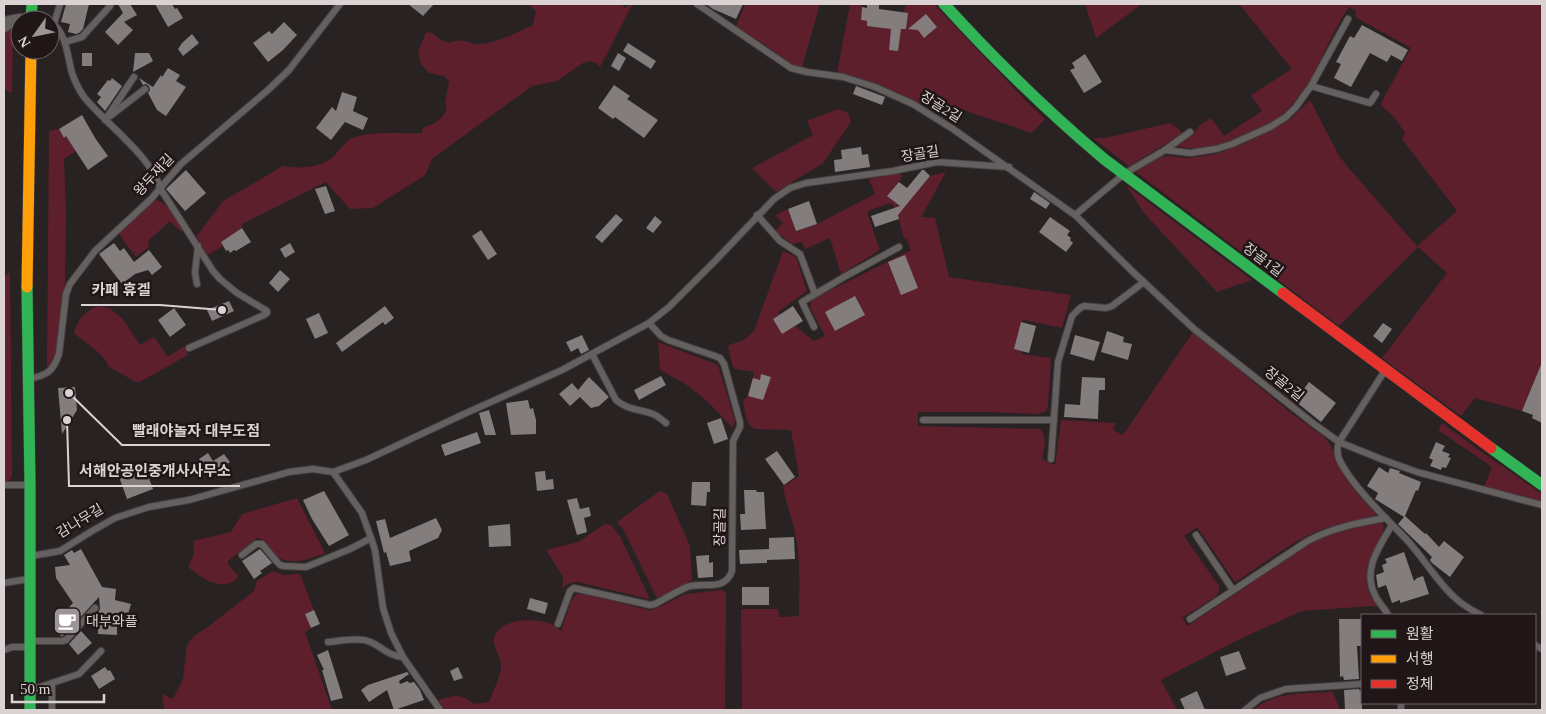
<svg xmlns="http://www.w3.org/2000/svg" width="1546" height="714" font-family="'Times New Roman','Noto Sans KR',serif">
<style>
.green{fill:#5d1f2c;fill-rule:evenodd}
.building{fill:#837d7e}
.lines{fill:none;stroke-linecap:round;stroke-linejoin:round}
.lane-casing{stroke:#453f40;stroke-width:8}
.street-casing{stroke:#453f40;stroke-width:14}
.fast-casing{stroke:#453f40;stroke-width:12}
.slow-casing{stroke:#453f40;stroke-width:12}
.jam-casing{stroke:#453f40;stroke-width:12}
.lane{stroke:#646060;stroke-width:6}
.street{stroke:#646060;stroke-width:12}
.fast{stroke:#30b455;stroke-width:11}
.slow{stroke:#ff9f0a;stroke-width:11}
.jam{stroke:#e5322d;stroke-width:11}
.labels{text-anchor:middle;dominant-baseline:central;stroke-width:5;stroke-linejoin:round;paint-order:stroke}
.street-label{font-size:14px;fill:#dad2d3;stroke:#211617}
.poi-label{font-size:14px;fill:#dad2d3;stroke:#211617;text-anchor:start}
.leader{fill:none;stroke:#dad2d3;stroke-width:2}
.callout-dot{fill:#dad2d3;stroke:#211617;stroke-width:2}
.callout-label{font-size:15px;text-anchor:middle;font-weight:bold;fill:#dad2d3;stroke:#211617;stroke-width:5;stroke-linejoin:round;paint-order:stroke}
</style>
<rect width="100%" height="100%" fill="#282222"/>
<g class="green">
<path d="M529,4H621L625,8L630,4H636L632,5L600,67L596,63L590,61L583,63L557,81L532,86L432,159C429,165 428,172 424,176L373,208L350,209L326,182L242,224V228L221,242L223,246L208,255L206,253L196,237L223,201L283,166C298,169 323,168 335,155C341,148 346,140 355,137C376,131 400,134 422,133L423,128C434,124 440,121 447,110L445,103L449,81L444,76L429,73L421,64L418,52L426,32L432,33L438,38L449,43C466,37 465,44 480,44C495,44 520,31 533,25L536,11Z"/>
<path d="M745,4H820L802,67C789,65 781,57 771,49C760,41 747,34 736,27Z"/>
<path d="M850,4H862L861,20L867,21V26L906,29L907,13L904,12L906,4H934L1030,105L1045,119L1032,133L930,99L926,106L874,83L837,73Z"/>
<path d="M1085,4H1142L1096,38Z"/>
<path d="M1239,4H1542V361L1522,411L1475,398L1461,416L1382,358L1447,273L1418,247L1339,326L1136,172L1160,157L1168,156L1187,158L1216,154L1241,145L1270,131L1291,119L1310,100L1338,154L1346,165L1417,246L1457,211L1402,139L1405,133L1394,117L1382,106L1381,103L1411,48L1357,18L1355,15L1356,11L1349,7C1326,40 1316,83 1286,111C1273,124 1253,130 1236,138C1219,146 1196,152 1177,146L1178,144L1192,135L1200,125L1211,118L1224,136L1262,111L1251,95L1292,69Z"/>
<path d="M11,27L13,30L12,93L4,89V31Z"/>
<path d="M838,109L848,113L851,122L823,163L776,192L752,168L813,135L807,121Z"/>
<path d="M1170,123L1178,128L1182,134L1129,166L1093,138H1105Z"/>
<path d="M87,124L96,138L64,159L66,214L65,285L55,357L50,366L47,368L49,131L59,129L64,137Z"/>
<path d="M946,172L921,217L935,218L949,277L1071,295L1062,328L1024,320L1021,322L1022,354L1051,358L1048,407L1046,411L1038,414L989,412H918V426L1040,429C1048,438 1044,448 1042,459L1055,465L1061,420L1116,423L1113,430L1123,435L1193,332L1291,413L1324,437L1330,444L1336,460L1344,476L1356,492L1378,516C1358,520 1337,523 1318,531C1289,543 1262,565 1235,582L1197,527L1184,536L1219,586V592L1215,597L1182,618L1188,626L1308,544L1331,533L1344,529L1382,521C1392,546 1346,566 1378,607L1373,606L1302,611L1238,640L1161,680L1177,710H742L741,609H778L779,617L799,616C799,589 801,560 795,533C792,518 786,503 783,487L799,476L791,430L755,429C745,424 745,411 743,400L748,396L754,372L735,369L733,367L728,348L729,345L744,340L754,331L783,251L796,257L807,291L778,312L780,314L773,319L782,333L795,326L814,341L825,336L810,307L811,302L815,298L911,250L906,238L904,239L899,219L893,205L891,203L870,210L868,212V215L880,250L841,274L830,238L805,249L802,242L792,244L775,231L783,223L775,215L788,209L796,231L817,224L875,194L869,179L899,173L903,176L888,196L903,209L930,176ZM825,312L865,315L836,331Z"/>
<path d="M1126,185L1252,280L1217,292L1144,213Z"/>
<path d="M155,200C168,202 176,219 183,229L181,232L171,222L168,223L148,241L149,247L136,257L118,233Z"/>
<path d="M10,272L12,476L8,482H4V277Z"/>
<path d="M97,306L109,308L122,318L140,345L154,337L168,357L184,346L188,355L138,383L109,367C104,353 85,343 74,333C77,320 85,312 97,306Z"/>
<path d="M658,342L718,365L735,420L733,428L706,400L684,383L660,370Z"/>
<path d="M1442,423L1476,448L1542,494V503L1484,487L1492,467L1438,430Z"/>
<path d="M660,491L667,494L690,546L692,580L657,598L623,529L617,522Z"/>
<path d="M297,498L325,553C310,559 286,568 274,553C269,547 266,539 257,538L228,561V564L238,576C235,582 231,583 225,584C209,585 201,576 189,568V564L194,555L193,541L231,532L242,514Z"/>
<path d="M605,524L611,525L620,536L649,597L648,599L578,582C570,582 567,584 562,589L563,577L546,550L578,542Z"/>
<path d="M273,571L282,575L300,574L314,610L305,614L311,628L305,632L332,710H164L162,694L173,699L183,679L187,645L194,636L209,626L254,591L257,581Z"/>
<path d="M721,590L725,591L726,596L725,710H445L438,700C454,695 460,693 474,704L489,702C493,691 501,677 501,665C501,656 493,649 494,639C498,617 536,618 552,624C555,626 558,629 561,631L572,599L577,594H585L649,610L657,608L686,594Z"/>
<path d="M1333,692L1340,710H1253C1275,691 1306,694 1333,692Z"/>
</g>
<g class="building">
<path d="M66,4H89L83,29L79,33L76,34L68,32L70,24L61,22Z"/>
<path d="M118,4H130L137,15L124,22L133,30L118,45L105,32L123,13Z"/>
<path d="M155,4H172L175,9L177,8L183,18L168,27Z"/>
<path d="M408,4H434L423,16Z"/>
<path d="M706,4H743L736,19L713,9Z"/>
<path d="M867,4H879V9L908,13L906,29H901L898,51L889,50L891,29L867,26V21L861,20L862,7L867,8Z"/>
<path d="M926,14L937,27L924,38L918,30L908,29Z"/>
<path d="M284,22L297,35L283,50L268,62L253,43L269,31L272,34Z"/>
<path d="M1362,25L1408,50L1402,61L1391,55L1387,62L1370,53L1351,87L1334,78L1341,64L1336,62L1350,36L1354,38Z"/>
<path d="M192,34L199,43L183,56L178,49L182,43Z"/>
<path d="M628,43L656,61L651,69L623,51Z"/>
<rect x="82" y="53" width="10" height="13"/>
<path d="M135,53H149L153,61L133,72Z"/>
<path d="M618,53L626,58L619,71L611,66Z"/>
<path d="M1085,54L1102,82L1084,93L1070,70L1075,68L1072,63Z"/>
<path d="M168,68L180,75L176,81L186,87L166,116L157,110L148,93L150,90L149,86L146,84L143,85L139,78L153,87L161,75L162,77Z"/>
<path d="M112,78L122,86L105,111L97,102L101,97L97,94L108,80L110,81Z"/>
<path d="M614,85L630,96L627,99L658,120L644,138L615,117L613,119L598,108Z"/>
<path d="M856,86L885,97L882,105L853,94Z"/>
<path d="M342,92L357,97L353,111L368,118L363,130L345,122L331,140L316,128L332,107L336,111Z"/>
<path d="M82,115L95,138L108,156L88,170L66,136L64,138L59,129Z"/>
<path d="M861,147L862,155L868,154L870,167L835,172L834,160L842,159L841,150Z"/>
<path d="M186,170L206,193L185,211L166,189Z"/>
<path d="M922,170H924L930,176L898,215L899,219L875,227L871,216L900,206L887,196L899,182L907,188Z"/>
<path d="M326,186L335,211L325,214L315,189Z"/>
<path d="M1034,192L1050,203L1046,209L1030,199Z"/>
<path d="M809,201L817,224L796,231L788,209Z"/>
<path d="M616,214L623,220L602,243L595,237Z"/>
<path d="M655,216L662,222L653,233L646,228Z"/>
<path d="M1050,217L1070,231L1067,235L1071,238L1070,240L1073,243L1066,252L1039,232Z"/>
<path d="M242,228L251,242L236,251L234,250L230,253L228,250L226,251L221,242Z"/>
<path d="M481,230L497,254L488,260L472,236Z"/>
<path d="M114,243L120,251L124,248L134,262L149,250L162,267L152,275L148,270L135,274L122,284L99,254Z"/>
<path d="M290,243L295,252L285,258L280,249Z"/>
<path d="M905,255L918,288L901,295L888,262Z"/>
<path d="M280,270L290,279L278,292L269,283Z"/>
<path d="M855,296L865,315L835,331L825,312Z"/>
<path d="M229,301L234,311L212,321L207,310Z"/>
<path d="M385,306L394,318L385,325L383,322L342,352L336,343Z"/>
<path d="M793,306L803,321L782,334L773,319Z"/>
<path d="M174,308L186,325L170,337L158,320Z"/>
<path d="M319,313L328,333L315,339L306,319Z"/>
<path d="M1021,322L1036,326L1029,353L1014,349Z"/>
<path d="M1383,323L1392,329L1382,343L1373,336Z"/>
<path d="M1107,331L1124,337L1123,342L1132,344L1128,360L1101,352Z"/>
<path d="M582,335L589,350L581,354L578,348L571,352L566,342Z"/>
<path d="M1075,335L1100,342L1094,361L1070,354Z"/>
<path d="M1542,362V423L1532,418L1533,415L1522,411Z"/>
<path d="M761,374L771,377L763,400L748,396L753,378L760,380Z"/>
<path d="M661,376L666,385L639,400L634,390Z"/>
<path d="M589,377L609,397L599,406L591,408L580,397L570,406L559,394L572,383L578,390Z"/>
<path d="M1082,377L1105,378V390H1099L1098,419L1064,417L1065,404L1080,405Z"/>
<path d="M1309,382L1336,403L1321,422L1295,401Z"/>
<path d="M75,387L77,410L62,434L58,388Z"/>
<path d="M528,400L530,409L533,408L536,420V434L511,435L506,403Z"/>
<path d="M489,410L496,435H485L479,413Z"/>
<path d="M721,418L728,439L714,444L707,423Z"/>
<path d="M477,432L481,443L445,456L441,445Z"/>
<path d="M1436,442L1445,446L1442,451L1450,454L1448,457L1451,458L1446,468L1442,467L1441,470L1430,466L1433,460L1429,458Z"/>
<path d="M777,451L795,477L784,485L765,459Z"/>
<path d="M208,453L213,461L224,454L230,462L210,475L199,459Z"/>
<path d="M144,465L153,489L127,499L118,474Z"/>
<path d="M1379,467L1388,473L1390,468L1400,471L1399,473L1421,482L1418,491L1416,490L1405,516L1425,534L1426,533L1439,547L1444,541L1464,557L1450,577L1432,563L1430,560L1432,557L1398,524L1404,517L1375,499L1378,493L1367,486Z"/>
<path d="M545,471L546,480L553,479L554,489L537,491L535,472Z"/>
<path d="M692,482H710V492H707L706,506L691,505Z"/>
<path d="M744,490H756L757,492H764L766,529L741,530L740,514H745Z"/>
<path d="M324,491L349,535L329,546L312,519L303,500Z"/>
<path d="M577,498L580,509L589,507L591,516L584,518L587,532L577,535L567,500Z"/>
<path d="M436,518L442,530L438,538L409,551L411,561L390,566L386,552L384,553L376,521L385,519L390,538Z"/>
<path d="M510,524L511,546L489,547L488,526Z"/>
<path d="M794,537L795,559L767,560V563L740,564L739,550L769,549V538Z"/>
<path d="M81,549L102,587L116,589L115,600L131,604L126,621L117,619V635L98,634V612L100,609L99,597L63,636H61L59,634V618L73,603L56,578L55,567L70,565L64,555L72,550L74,553Z"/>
<path d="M260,549L272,563L260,571L262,573L254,579L242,561Z"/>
<path d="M1404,552L1414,581L1417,578L1423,576L1429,594L1400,603V600L1392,603L1386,585L1378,588L1376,575L1384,572L1382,565L1387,563L1385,559Z"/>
<path d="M709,555V563L713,562V577L698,578L696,556Z"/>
<rect x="742" y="587" width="27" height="18"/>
<path d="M530,598L548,603L545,614L527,609Z"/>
<path d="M314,610L320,624L311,628L305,614Z"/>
<path d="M1339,619H1362V646H1357L1359,679L1344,680L1343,676L1340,677Z"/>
<path d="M81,631L92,643L78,655L69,644Z"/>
<path d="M328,650L343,698L331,701L322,670H324L317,655Z"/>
<path d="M1239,651L1246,669L1226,676L1220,657Z"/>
<path d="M105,667L108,671L110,670L115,679L99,689L91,676Z"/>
<path d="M458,667L463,678L454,681L450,671Z"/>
<path d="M407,672L409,674L399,681L400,684L408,681L409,683L414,682L420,690L424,700L394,710L387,690L369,702L361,690L368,685Z"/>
<path d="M1359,689L1360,691H1362V710H1345L1344,690Z"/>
<path d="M1197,691L1205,710H1185L1180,699Z"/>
</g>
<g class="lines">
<g class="lane-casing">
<g id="lane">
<path d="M697,4L791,68L807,72L843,77L875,87L913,104L953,129L1075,215L1133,272L1194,329L1314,424L1339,442C1336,450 1337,456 1341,463C1355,489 1386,518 1406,539C1423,557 1435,579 1453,596C1461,604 1471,610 1481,615"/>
<path d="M50,21C67,33 67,55 72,73C75,82 79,90 84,97C105,123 152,157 160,188L213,271L220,279L237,293L267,311V313L264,315L189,348"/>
<path d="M54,24L60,4"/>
<path d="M65,42L82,37L110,6"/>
<path d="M1311,86L1348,19"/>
<path d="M110,116L145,89"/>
<path d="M105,120L134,77"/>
<path d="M1165,150L1190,132"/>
<path d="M757,215L780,241L800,254L815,294"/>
<path d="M1075,215L1124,174L1165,150L1190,153L1216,149L1232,144L1270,127L1286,117L1296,107L1311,86L1370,103L1376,94"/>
<path d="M197,284L195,273L198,246"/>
<path d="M814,327L802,302L844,277L899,247"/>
<path d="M592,354L616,400C627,410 640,409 653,414C658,416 662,420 666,423"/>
<path d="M1384,372L1339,442L1381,459L1417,472L1542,505"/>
<path d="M29,379C47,375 53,372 59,354L66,294L70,284L95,251L151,199L181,164L268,90L289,70L340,4"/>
<path d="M923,420H1054"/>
<path d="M1051,459L1058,362L1072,316L1080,308L1084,306L1106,308L1112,306L1144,282"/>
<path d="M333,472L366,460L464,414L562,370L649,323L669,307L714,262L774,199L790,188L806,183L893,171L937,162L1009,167"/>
<path d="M4,485H29"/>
<path d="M1196,535L1233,590"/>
<path d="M242,555L256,544H262L277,562L280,565L284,566L306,567L350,549L371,538"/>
<path d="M31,556L60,551L92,531L115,518L149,507L189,500L289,472L313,469L333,472L362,513L371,538L375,550L383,608L391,633L403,657L440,710"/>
<path d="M4,583L28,579"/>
<path d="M1388,615C1385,608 1378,603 1375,595C1362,570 1379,547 1392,525"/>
<path d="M1190,619L1306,542C1331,528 1357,523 1386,518"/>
<path d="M558,624L570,591L574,588L650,605L655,604C666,598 676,592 687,587C703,581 724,593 732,571L733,441L740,427V422L724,364L720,358L715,356L668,340L661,336L649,323"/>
<path d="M31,641H62L66,640L95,608"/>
<path d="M328,642C339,641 353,638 364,640C378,642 386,656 403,657"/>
<path d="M1535,645L1542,649"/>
<path d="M4,650L12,647H29"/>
<path d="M31,690L79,674L101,651"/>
<path d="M1401,703V710"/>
<path d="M52,710V683"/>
<path d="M1245,710L1260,698L1286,689L1362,684"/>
</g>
</g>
<g class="street-casing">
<path id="street" d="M4,26L9,22L20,20"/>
</g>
<g class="fast-casing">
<g id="fast">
<path d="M944,4C994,59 1047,111 1104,159L1283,293"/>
<path d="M31,20L32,4"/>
<path d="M27,287L30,485V710"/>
<path d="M1491,448L1542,485"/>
</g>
</g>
<g class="slow-casing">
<path id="slow" d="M27,287L31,50"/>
</g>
<g class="jam-casing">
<path id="jam" d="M1283,293L1491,448"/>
</g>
<use href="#lane" class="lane"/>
<use href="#street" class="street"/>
<use href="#fast" class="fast"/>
<use href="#slow" class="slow"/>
<use href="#jam" class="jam"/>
</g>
<defs>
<g id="cafe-square" transform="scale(1.4375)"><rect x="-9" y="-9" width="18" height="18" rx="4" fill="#9c9495" stroke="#211617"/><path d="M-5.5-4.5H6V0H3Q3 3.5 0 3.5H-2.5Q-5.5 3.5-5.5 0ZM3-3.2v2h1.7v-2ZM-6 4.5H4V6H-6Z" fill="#fff"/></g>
</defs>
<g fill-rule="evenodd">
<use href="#cafe-square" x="67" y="621"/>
</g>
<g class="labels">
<g class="street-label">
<text transform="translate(941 107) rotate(32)">장골2길</text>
<text transform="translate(920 154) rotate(-9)">장골길</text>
<text transform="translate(154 175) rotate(-47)">왕두재길</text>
<text transform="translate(1263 260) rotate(37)">장골1길</text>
<text transform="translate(1284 384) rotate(39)">장골2길</text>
<text transform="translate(80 521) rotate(-31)">감나무길</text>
<text transform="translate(720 527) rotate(-89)">장골길</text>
</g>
<g class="poi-label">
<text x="86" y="621">대부와플</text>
</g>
</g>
<path class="leader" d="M222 310L160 305H81M69 393L122 445H270M67 420L69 486H240"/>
<g class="callout-dot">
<circle cx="222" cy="310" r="5"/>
<circle cx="69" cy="393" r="5"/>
<circle cx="67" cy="420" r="5"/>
</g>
<g class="callout-label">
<text x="121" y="295">카페 휴겔</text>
<text x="196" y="436">빨래야놀자 대부도점</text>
<text x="155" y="476">서해안공인중개사사무소</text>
</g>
<rect width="1546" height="714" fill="none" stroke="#dad2d3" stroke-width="10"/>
<rect x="1361" y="614" width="175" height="90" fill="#211617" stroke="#6b6162"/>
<rect x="1371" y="630" width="25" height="8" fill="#30b455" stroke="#6b6162"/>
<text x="1406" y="639" font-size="15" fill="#dad2d3">원활</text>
<rect x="1371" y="655" width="25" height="8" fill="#ff9f0a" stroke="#6b6162"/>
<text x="1406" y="664" font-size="15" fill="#dad2d3">서행</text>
<rect x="1371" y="680" width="25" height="8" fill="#e5322d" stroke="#6b6162"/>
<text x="1406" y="689" font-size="15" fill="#dad2d3">정체</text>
<g transform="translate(35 35) rotate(237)"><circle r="24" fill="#211617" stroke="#6b6162"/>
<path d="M0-4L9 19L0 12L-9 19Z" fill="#9c9495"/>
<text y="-8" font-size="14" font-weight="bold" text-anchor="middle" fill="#dad2d3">N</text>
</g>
<path d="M12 694v8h92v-8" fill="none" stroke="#dad2d3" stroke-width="2.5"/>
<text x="20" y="694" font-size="15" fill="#dad2d3" stroke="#211617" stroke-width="4" paint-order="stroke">50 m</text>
</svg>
